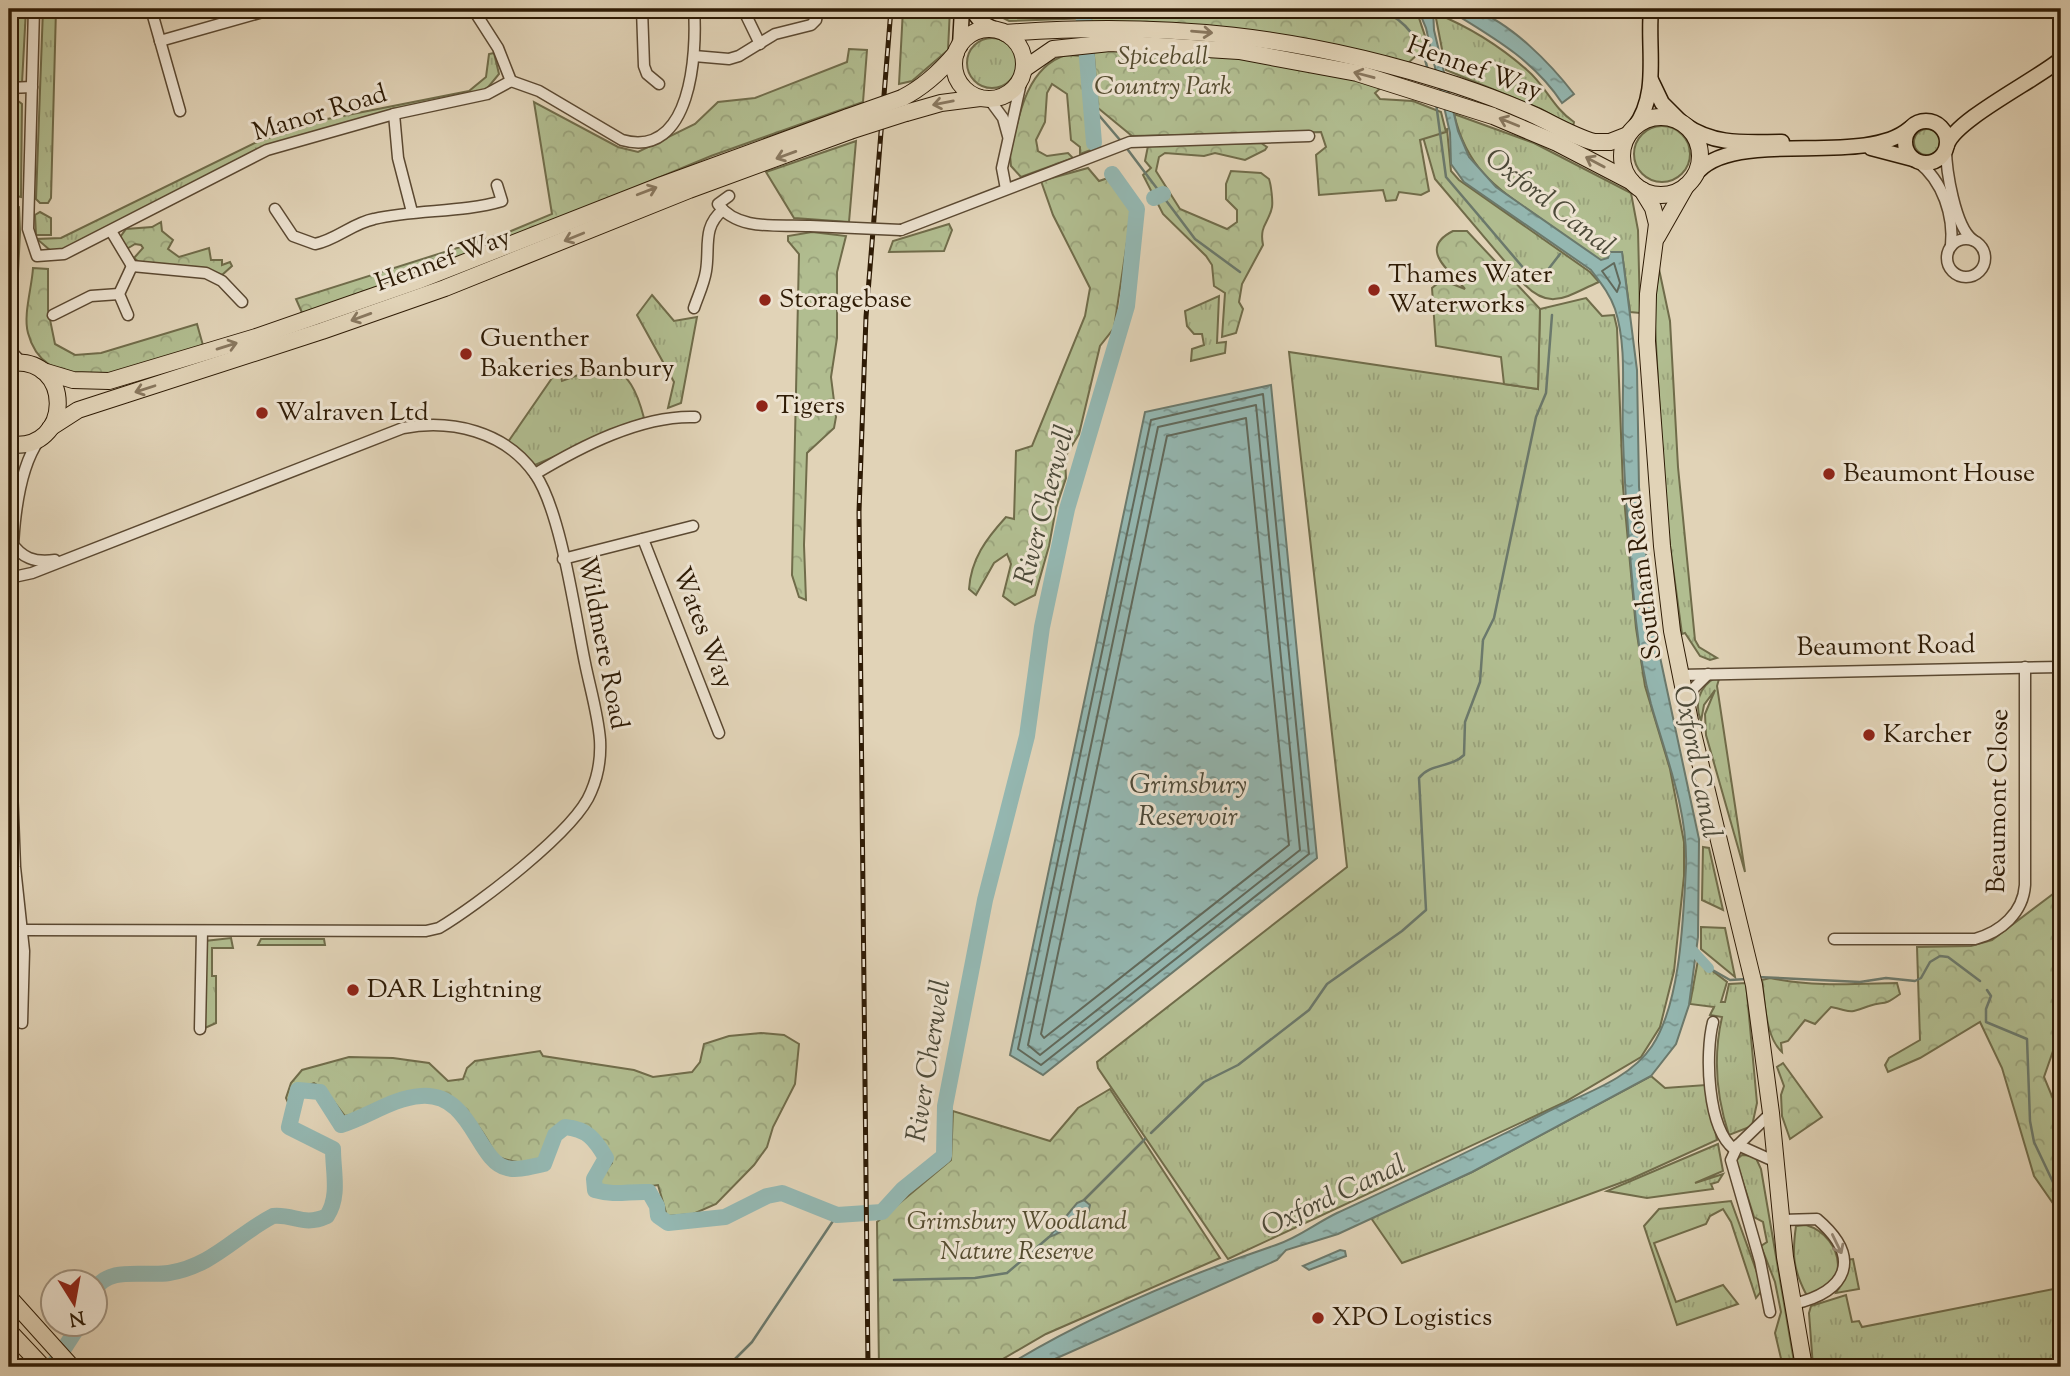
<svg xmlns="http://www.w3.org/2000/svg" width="2070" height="1376" font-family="'Sorts Mill Goudy',serif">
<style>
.grass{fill:url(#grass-tufts);stroke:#706c4a;stroke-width:2}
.forest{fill:url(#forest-crowns);stroke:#706c4a;stroke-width:2}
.water{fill:url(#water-ripples);stroke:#6b796c;stroke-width:2}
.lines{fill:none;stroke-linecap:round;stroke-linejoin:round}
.shore{stroke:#61695b;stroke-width:2}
.stream{stroke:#6b796c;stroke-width:2.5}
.canal{stroke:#94b7b1;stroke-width:10}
.river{stroke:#94b7b1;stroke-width:16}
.minor-casing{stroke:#5b4932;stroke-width:13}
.major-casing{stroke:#2e1b05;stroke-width:17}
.highway-casing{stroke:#2e1b05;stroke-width:18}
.minor{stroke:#ece2d0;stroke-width:10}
.major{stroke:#e1d3b7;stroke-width:14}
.highway{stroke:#e1d3b7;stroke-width:16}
.rail-casing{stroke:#2e1b05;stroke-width:5}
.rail{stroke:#ece2d0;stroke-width:2.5;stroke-dasharray:8;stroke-linecap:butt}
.minor-bridge-casing{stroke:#5b4932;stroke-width:13;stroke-linecap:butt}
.highway-bridge-casing{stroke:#2e1b05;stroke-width:18;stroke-linecap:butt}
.minor-bridge{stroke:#ece2d0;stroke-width:10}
.highway-bridge{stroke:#e1d3b7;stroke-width:16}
.oneway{stroke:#88775e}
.oneway2{stroke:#968875}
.poi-dot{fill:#8f2418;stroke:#ece2d0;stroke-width:2.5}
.labels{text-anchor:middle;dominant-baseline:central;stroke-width:6;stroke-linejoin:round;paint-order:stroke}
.park-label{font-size:26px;font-style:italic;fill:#554c2f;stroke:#ece2d0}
.street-label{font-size:26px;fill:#2e1b05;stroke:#ece2d0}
.poi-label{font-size:26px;fill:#2e1b05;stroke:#ece2d0;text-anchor:start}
.water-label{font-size:28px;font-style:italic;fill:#4d4a39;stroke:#ece2d0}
</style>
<defs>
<pattern id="grass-tufts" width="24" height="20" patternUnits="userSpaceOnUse" patternTransform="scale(1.75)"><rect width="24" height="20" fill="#b1bd90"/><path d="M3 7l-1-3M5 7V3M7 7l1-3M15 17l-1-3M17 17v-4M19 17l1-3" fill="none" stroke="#99a27b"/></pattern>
<pattern id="forest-crowns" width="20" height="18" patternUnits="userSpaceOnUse" patternTransform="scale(1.75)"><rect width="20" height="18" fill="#b1bd90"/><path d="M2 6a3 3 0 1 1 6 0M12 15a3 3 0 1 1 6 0" fill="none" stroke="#99a27b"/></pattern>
<pattern id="water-ripples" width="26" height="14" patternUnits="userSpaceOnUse" patternTransform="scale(1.75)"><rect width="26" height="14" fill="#94b7b1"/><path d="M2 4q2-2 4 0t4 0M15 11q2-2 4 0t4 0" fill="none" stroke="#79948e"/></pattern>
</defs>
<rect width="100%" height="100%" fill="#e1d3b7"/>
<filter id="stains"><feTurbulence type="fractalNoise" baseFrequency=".00286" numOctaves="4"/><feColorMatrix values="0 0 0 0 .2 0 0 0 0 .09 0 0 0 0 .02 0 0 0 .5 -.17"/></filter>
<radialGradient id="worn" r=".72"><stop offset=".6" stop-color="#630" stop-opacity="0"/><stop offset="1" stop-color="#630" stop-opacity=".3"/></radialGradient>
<g class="grass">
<path d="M16,9H26L22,83L14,82Z"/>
<path d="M43,9H56L51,198L48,203H40L36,199Z"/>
<path d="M1435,13C1467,26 1501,47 1527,70C1546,86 1553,108 1574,122L1573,127L1541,109L1446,70Z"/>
<circle cx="992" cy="63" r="25"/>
<path d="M494,53L499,74L485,91L262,150L68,249L51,251L37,239L61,238L259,141L322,120L469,91L486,77L489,54Z"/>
<path d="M13,97L22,104L21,197L12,195Z"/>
<path d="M1454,114L1534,143L1631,193L1638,230L1640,313L1630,312L1622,253L1601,261C1582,249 1565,235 1547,223C1500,190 1468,173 1454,114Z"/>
<circle cx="1662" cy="154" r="28"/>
<circle cx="1927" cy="142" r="13"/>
<path d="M1447,129L1451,171L1459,180L1590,272L1599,282C1568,295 1551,312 1524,284L1435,179L1423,137Z"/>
<path d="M40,212L51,218V235H36L35,215Z"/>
<path d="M1659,269L1670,321L1678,467L1695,640L1699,647L1717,658L1710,660L1700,656L1685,633L1682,634L1665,509L1654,308Z"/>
<path d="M652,295L674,321L697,317L681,403L668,408L674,382L637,315Z"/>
<path d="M1219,296L1217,343L1226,342L1225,353L1191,361L1192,349L1204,345L1202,334H1194L1187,326L1185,311Z"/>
<path d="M1586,298L1602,316L1614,315L1617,328L1623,487L1636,628L1645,686L1670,769L1684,842V876L1674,971L1660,1027L1641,1057L1563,1103L1228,1259L1098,1068L1097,1062L1347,867L1289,352L1538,389L1540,309Z"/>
<path d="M603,366C629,369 638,395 644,418L535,465L508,442L559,368L562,381Z"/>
<path d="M1715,678L1719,679L1717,686L1745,872L1706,735L1705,714L1715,690L1704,705L1701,721C1694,704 1699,687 1715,678Z"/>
<path d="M1703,847L1709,848L1723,910L1702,900Z"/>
<path d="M1701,927L1725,928L1735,977L1701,949Z"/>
<path d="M231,938L233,948H212V976H216V1023L205,1028V941Z"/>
<path d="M261,939H324L325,945H258Z"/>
<path d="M1698,960L1727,982L1721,1002H1725L1729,984L1746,983L1757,1103L1752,1126L1729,1135C1716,1096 1713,1057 1722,1017L1710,1015L1714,1007L1690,1004Z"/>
<path d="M1651,1076L1665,1088L1706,1085L1717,1140L1631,1179L1402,1263L1371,1218L1472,1172Z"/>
<path d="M1718,1144L1723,1171L1695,1183L1723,1174L1718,1182L1711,1184L1713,1189L1647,1198L1607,1191Z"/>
<path d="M1742,1155L1755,1156L1761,1169L1795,1367H1783L1775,1333L1781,1312L1775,1282L1761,1246L1767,1242L1763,1222L1754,1217L1736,1160Z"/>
<path d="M1731,1201L1763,1289L1756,1298L1731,1222L1723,1209L1710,1216L1706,1224L1654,1243L1676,1302L1723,1285L1738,1304L1677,1325L1644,1226L1659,1209Z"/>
<path d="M1806,1225C1846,1237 1851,1294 1806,1294C1793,1269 1792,1254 1796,1226Z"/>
<path d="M1853,1259L1859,1289L1836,1293L1844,1278L1846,1260Z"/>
<path d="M2059,1288L2061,1367H1813L1809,1313L1811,1306L1846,1295L1852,1322L1859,1321L1862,1327Z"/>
</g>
<g class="forest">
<path d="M903,9H950L948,50L912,81L899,84Z"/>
<path d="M986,9H1416L1428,45L1375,93L1380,99L1413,101L1441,112L1446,132L1420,140L1429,191L1421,195L1399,192L1396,200L1386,201L1383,190L1319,195L1316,155L1326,147L1321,132L1132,136L1098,108L1091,18L1009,21Z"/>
<path d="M849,49L867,50L863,102L711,156L509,240L303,315L296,299L511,231L552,214L534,102L618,147L638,152L695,124L718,102L755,98L847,62Z"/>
<path d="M1066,55L1084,56L1092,146L1091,150L1080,154V147L1071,140L1067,94L1052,84L1047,93L1045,122L1036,140L1038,151L1047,156L1068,153L1073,158L1021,177L1011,166L1010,155C1018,118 1026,67 1066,55Z"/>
<path d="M856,141L849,222L794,218L766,172Z"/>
<path d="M1261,143L1267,147L1265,150L1245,160L1215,153L1204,156L1165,153L1159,157L1156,171L1180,209L1227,229L1237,222V210L1226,199V184L1231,171L1261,173L1269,179C1271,185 1273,201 1272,207C1269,223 1259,225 1263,245L1242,284L1239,302L1243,309L1236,333L1222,337L1225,293L1214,286L1212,265L1206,256L1163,214L1143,175L1151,168L1145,161L1148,146Z"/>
<path d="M1088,168L1099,181L1108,178L1132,209L1114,328L1100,346L1079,434L1065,457L1066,478L1056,508L1049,546L1035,595L1015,605L1003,596L1011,564L1007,554L994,563L976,595L969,589C971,559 986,539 1006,517L1014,519L1016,451L1032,446L1085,316L1090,288L1053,215L1041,181Z"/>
<path d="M9,204L19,207L20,232L16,315H9Z"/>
<path d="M161,222L162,231L173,240L168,249L179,257L209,248L211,260H222V265L230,262L232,266L222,275L205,268L139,262L134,258L143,248L141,245L135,244L125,250L118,240L126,229L152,227Z"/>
<path d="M949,224L952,230L944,251L889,252L893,241Z"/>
<path d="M1453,231H1467L1540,309L1538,389L1504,384L1501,357L1436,346L1432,288L1442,280L1465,289C1450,271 1417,249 1453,231Z"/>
<path d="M812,232L846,236L837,272V338L831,377L836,417L834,428L807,453L804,545L806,600L799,597L792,575L799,254L788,241V236Z"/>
<path d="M33,268L48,269V310L55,344L75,355L101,353L197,324L204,349C154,363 47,407 28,333C23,315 32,287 33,268Z"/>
<path d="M2061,888V1028L2044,1077L2061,1118V1229L2059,1212L2034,1176L2002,1068L1980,1022L1920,1058L1888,1072L1885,1065L1889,1058L1920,1040L1917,947L1971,946L1992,940Z"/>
<path d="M1770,978C1814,987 1852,984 1897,983L1900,994C1881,1008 1885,1000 1869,1006C1846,1014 1855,1012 1831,1007L1815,1024L1805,1020L1788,1041L1781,1043L1782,1052C1765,1037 1765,1001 1762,980Z"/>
<path d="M761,1033L784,1035L799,1044L795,1084L773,1127L767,1147L754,1165L716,1204L693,1214L667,1216L658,1185L612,1191L605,1189L597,1180L612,1163C608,1148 580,1111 561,1127C551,1135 547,1149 542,1160C528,1165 510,1162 496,1156C478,1118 447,1082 400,1095C381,1101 365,1112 345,1116L325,1090L314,1083L295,1090L289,1105L286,1098L291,1083L302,1070L349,1057L393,1058L429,1063L448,1081L463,1079L467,1068L475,1061L540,1051L543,1056L634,1070L653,1077L692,1072L700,1062L704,1044L729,1036Z"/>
<path d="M1783,1063L1822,1117L1790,1139L1782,1116L1781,1095L1784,1086L1777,1067Z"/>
<path d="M1110,1089L1220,1258L1046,1334L989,1367H879L877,1222L951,1160L953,1111L1050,1141L1078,1108Z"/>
</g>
<g class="water">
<path d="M1418,9H1433L1434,30L1458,131L1469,157L1496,187L1601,260L1608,258L1610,252H1622L1637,370L1639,487L1654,629L1699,839L1698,937L1689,1005L1676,1044L1651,1076L1472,1172L1338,1234L1286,1250L1277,1260L1037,1367H1005C1088,1316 1184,1276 1276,1245C1298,1238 1316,1223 1337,1213C1406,1181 1476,1149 1543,1114C1579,1095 1629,1081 1652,1046C1681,1002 1683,919 1686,867C1688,810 1666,757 1651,704C1644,677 1639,648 1636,621C1630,560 1625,499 1623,438C1621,396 1628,349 1615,309C1610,294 1600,282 1591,270L1464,182L1451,164L1450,133L1426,28Z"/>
<path d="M1447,9C1456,9 1467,7 1475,10C1512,24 1550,63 1574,94L1562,103C1533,59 1491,36 1447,9Z"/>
<path d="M1271,385L1317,858L1043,1075L1010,1055L1145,412Z"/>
<path d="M1084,1200L1090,1205L1088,1213C1073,1221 1066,1232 1049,1237L1077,1203Z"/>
<path d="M1340,1250L1345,1251L1346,1256L1309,1270L1303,1266Z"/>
</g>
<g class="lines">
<g class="shore">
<path d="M1614,263L1620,283L1617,292L1602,271Z"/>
<path d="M1263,394L1309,854L1041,1065L1018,1049L1151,420Z"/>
<path d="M1256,405L1300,850L1040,1055L1028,1045L1158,427Z"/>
<path d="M1246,418L1289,845L1044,1038L1041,1034L1167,436Z"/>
</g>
<g class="stream">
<path d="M1380,9C1407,21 1421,41 1428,70"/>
<path d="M1436,103L1446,177L1537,284L1560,254"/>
<path d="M1091,106L1120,140"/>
<path d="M1128,150L1195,239L1240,272"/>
<path d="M1709,968L1730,980L1747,979"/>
<path d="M1757,977L1860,982L1886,978L1915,981L1921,978L1930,962L1940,956L1948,957L1980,981"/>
<path d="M1987,990L1991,996L1986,1009V1022L2027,1039L2030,1121L2034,1142L2061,1199"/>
<path d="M1151,1133L1204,1082L1238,1065L1309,1010L1327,984L1402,931L1426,910L1419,778C1430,763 1451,768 1464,755L1465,722L1480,682L1483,640L1494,618L1536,417L1546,393L1552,315"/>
<path d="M1084,1200L1145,1139"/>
<path d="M894,1280L975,1278L1007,1273L1049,1237"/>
<path d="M727,1367L752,1342L837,1215"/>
</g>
<path class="canal" d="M1688,945L1709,968"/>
<g class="river">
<path d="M1083,9L1094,143"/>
<path d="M1154,198L1163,194"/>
<path d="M94,1291C108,1265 144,1277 169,1273C213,1266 236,1235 273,1216C295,1214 303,1227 327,1216C340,1196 333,1172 333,1149L289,1127L298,1090L320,1092L341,1125C368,1117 392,1098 421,1096C472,1092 477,1162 507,1168C518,1171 533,1166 544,1164L555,1135L565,1127C587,1129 595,1139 606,1158L594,1179L595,1190C616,1196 628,1191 649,1192L657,1206L658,1216L668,1223L725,1217L767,1196L782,1193L837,1215L882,1212L903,1189L944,1156L945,1106L985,900L1027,736L1042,627L1067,509L1127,306L1137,209L1112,174"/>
<path d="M52,1367L80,1324"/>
</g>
<g class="minor-casing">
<g id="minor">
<path d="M34,9L28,229L37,256L64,254L267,150L394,114L487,94L511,81"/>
<path d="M151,9L180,111"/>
<path d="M473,9L498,48L511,81"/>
<path d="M642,9L644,66L647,74L659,84"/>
<path d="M743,9L760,44"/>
<path d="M160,41L273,9"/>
<path d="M694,56L729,59L739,56L775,34L811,25L816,20L818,9"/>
<path d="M511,81L539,91L622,140C692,160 697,52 694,9"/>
<path d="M9,88L32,87"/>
<path d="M989,99L1003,118L1008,136"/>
<path d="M394,114L398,158L412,212"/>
<path d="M1946,148C1946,170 1955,227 1973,240"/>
<path d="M1918,162C1943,181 1954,216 1951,246"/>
<path d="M1006,189L1002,168L1022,78"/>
<path d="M729,196L718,204C738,232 780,224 810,226"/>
<path d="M275,209L293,236L315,244C336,240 353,223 374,219C417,209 462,213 502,201L497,185"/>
<path d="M901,230L1130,142L1309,136"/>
<path d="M111,231L132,266L206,273L222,281L242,302"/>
<circle cx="1966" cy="258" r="19"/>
<path d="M694,308C698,296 704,284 706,271C710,247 702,227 723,210"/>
<path d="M53,315L91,296L119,294"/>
<path d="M128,315L119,294L132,266"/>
<path d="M9,349L21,362"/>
<path d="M535,474C580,447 641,415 695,417"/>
<path d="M643,539L719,733"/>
<path d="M10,541C22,558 34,563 55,560"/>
<path d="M563,559L693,526"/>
<path d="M9,578L32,573L403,428C451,419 505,431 535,474C561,511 575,615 585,663C590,688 598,714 600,740C601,758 598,776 591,792C576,831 476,906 439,928L426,931L22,930"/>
<path d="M1680,675L2061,667"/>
<path d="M9,702C16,631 0,495 39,440"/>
<path d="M1688,703L1694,688L1708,674"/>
<path d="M9,710L15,867L24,951L22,1023"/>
<path d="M1834,939H1975C2001,932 2023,913 2025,885V667"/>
<path d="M1713,1022C1705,1053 1707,1128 1734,1149"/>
<path d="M200,1029L202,931"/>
<path d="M1738,1145L1776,1162"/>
<path d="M1782,1220L1817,1219C1863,1258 1847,1292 1793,1304"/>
<path d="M1770,1312L1760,1261L1731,1160L1738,1145L1771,1113"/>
</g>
</g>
<g class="major-casing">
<g id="major">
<path d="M971,9L982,23L994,29"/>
<path d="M960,46L962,9"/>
<path d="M1651,80L1662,103L1682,123"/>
<circle cx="1926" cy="142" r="21"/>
<path d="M1685,125C1715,146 1747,142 1782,142"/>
<path d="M1634,128C1660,94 1647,49 1651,9"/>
<path d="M1947,145C1955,120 2036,80 2061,59"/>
<path d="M1871,148L1913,159"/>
<path d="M1695,175C1731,126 1863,168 1909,129"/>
</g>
</g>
<g class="highway-casing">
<g id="highway">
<circle cx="989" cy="64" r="35"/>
<path d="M1005,33C1165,21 1303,35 1456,85C1483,94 1510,104 1536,116C1555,125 1573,136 1594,142H1610L1628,135"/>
<path d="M1024,69L1053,49L1110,43L1239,51L1357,73L1493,116L1557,143L1632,182"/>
<path d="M902,98C924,87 940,72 956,53"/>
<path d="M906,113L941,103L980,98"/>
<circle cx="1661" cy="156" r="39"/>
<path d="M1642,190L1653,208L1657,224L1648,294L1647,341L1662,546L1672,631L1690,721L1754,985L1771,1113L1785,1257L1804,1367"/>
<path d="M1657,237L1686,186"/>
<path d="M9,363C75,354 73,454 9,444"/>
<path d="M43,371L73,380L109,381L256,337L417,281L662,185L848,117"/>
<path d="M50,428L78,410L322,331L445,288L689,190L850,131"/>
<path d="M9,1297L72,1367"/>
<path d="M9,1331L43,1367"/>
</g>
</g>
<use href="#minor" class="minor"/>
<use href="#major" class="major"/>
<use href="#highway" class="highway"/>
<g class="rail-casing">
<path id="rail" d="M868,1367L859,512L866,317L891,9"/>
</g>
<use href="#rail" class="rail"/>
<g class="minor-bridge-casing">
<path id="minor-bridge" d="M810,226L901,230"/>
</g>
<g class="highway-bridge-casing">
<g id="highway-bridge">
<path d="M848,117L902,98"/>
<path d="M850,131L906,113"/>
</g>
</g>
<use href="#minor-bridge" class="minor-bridge"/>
<use href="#highway-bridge" class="highway-bridge"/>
</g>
<defs><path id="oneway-shaft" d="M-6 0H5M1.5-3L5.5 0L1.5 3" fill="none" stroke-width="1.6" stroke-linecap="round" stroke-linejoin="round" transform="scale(1.75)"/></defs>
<g class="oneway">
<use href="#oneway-shaft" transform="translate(1202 32) rotate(5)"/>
<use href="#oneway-shaft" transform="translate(1364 75) rotate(-165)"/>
<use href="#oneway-shaft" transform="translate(943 103) rotate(169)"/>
<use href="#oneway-shaft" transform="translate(1509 122) rotate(-158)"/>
<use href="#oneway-shaft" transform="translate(786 155) rotate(160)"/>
<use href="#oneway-shaft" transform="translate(1595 162) rotate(-152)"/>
<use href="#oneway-shaft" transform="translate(647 191) rotate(-21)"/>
<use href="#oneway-shaft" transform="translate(574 237) rotate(158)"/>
<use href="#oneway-shaft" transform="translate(361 317) rotate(160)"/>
<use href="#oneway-shaft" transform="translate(227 346) rotate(-17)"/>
<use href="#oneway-shaft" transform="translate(145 389) rotate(162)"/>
</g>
<use class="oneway2" href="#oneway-shaft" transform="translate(1837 1244) rotate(64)"/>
<g class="poi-dot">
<circle cx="1374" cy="290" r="7"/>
<circle cx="765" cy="300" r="7"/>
<circle cx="466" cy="354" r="7"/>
<circle cx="762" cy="406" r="7"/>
<circle cx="262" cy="413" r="7"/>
<circle cx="1829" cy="474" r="7"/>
<circle cx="1869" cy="735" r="7"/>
<circle cx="353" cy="990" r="7"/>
<circle cx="1318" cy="1318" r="7"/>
</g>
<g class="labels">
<g class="park-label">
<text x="1163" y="57">Spiceball<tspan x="1163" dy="30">Country Park</tspan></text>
<text x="1017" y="1222">Grimsbury Woodland<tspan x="1017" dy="30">Nature Reserve</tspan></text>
</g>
<g class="street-label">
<text transform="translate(1474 69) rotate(20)">Hennef Way</text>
<text transform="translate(320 114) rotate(-17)">Manor Road</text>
<text transform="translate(443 261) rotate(-20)">Hennef Way</text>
<text transform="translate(1644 577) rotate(-97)">Southam Road</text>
<text transform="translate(702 628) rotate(69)">Wates Way</text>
<text transform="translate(602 643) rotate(79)">Wildmere Road</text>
<text transform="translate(1886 647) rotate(-1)">Beaumont Road</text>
<text transform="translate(1999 801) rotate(-89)">Beaumont Close</text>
</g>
<g class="poi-label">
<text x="1388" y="275">Thames Water<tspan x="1388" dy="30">Waterworks</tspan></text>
<text x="779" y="300">Storagebase</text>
<text x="480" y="339">Guenther<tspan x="480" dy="30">Bakeries Banbury</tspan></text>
<text x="776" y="406">Tigers</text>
<text x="276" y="413">Walraven Ltd</text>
<text x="1843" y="474">Beaumont House</text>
<text x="1883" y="735">Karcher</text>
<text x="367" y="990">DAR Lightning</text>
<text x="1332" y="1318">XPO Logistics</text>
</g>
<g class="water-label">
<text transform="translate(1549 203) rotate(38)">Oxford Canal</text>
<text transform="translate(1046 505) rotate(-75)">River Cherwell</text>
<text transform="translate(1696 762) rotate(79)">Oxford Canal</text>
<text x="1188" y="786">Grimsbury<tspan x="1188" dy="32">Reservoir</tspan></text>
<text transform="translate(930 1061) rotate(-81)">River Cherwell</text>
<text transform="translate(1334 1197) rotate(-25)">Oxford Canal</text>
</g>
</g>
<rect width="2070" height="1376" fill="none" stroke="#e1d3b7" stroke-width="35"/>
<rect x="10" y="10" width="2049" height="1355" fill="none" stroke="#2e1b05" stroke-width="3.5"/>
<rect x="18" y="18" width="2035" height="1341" fill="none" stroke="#2e1b05" stroke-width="2"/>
<g transform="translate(74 1303) rotate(169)"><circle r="33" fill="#ece2d0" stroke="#a0927f" stroke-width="2"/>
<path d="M0-5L12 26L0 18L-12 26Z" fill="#8f2418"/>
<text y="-10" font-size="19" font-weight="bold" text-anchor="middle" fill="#2e1b05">N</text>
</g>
<rect width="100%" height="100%" filter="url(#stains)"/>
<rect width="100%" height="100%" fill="url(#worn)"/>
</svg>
